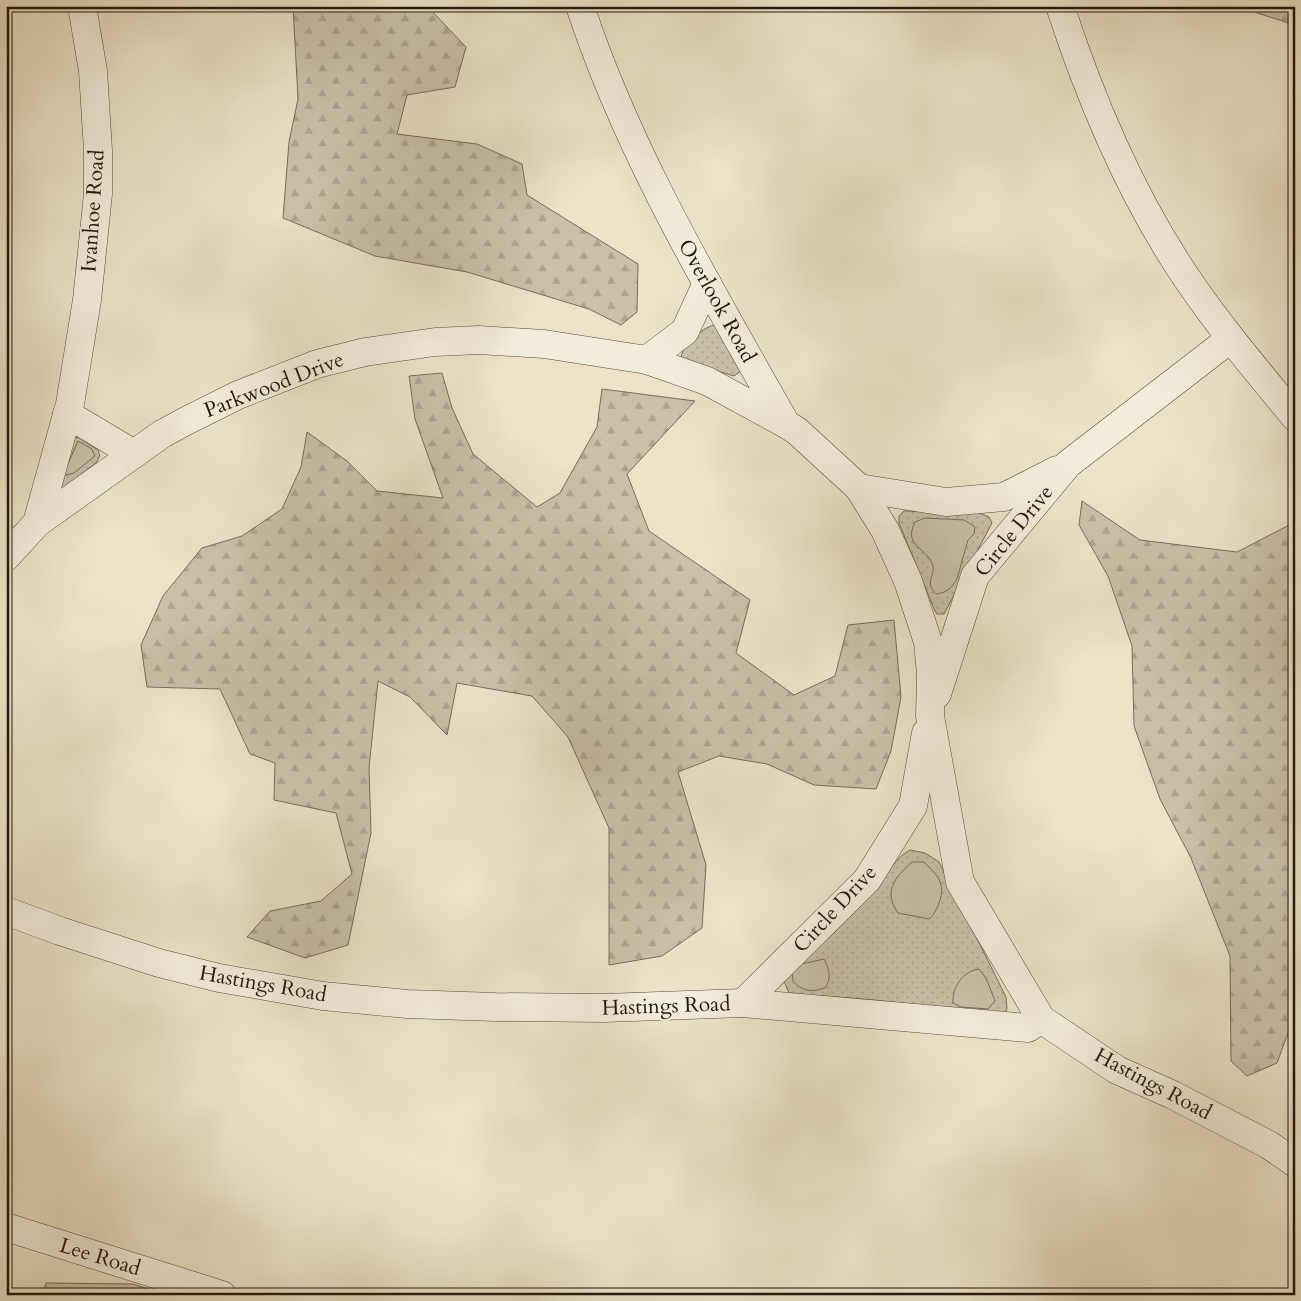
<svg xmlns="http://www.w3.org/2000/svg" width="1301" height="1301" font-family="Cardo,serif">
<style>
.grass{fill:url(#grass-dots);stroke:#786c5b}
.forest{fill:url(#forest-firs);stroke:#786c5b}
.garden{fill:#cac0a9;stroke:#786c5b}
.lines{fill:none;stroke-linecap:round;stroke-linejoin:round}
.minor-casing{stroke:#574a3c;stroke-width:29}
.minor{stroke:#f3eddc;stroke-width:28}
.labels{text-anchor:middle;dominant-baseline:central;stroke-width:4;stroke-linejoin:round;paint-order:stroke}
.street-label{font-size:21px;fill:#25170d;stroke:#f3eddc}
</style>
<defs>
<pattern id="grass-dots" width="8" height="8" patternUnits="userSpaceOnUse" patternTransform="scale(1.25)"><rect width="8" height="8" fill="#cac0a9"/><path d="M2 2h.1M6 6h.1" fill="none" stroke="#ada490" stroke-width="1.8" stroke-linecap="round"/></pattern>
<pattern id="forest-firs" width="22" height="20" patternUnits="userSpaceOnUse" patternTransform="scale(1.25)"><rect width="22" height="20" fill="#cac0a9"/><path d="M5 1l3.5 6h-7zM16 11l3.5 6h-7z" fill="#ada490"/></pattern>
</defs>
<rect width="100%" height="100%" fill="#ece3c9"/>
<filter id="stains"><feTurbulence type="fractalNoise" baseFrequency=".004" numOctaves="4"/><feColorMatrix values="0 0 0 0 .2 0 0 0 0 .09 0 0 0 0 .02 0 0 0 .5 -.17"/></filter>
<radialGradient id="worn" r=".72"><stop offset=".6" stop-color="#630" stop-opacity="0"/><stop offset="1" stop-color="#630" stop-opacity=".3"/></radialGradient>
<g class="grass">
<path d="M714,325L719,326L741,371L734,376L681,360C680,346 702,328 714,325Z"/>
<path d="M78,437L98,450L100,456L96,463L63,488H59L73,438Z"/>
<path d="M904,511L979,513L989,517L992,523L944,614H937L935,611L899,523V516Z"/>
<path d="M910,850L925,853L939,862L1006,997L1007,1009L1003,1016C934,1007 867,997 797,995L789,993L783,979L793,962L831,936L901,856Z"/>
</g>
<g class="forest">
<path d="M293,6H427L466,47L455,87L407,95L397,134L477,144L522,164L527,195L638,264L637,312L621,325L589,309L467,272L375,256L283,218L289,142L298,99Z"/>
<path d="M1248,6H1295V25L1248,10Z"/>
<path d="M442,373L452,408L473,454L537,507L560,493L597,427L602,389L695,401L627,474L649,531L750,600L736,653L794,695L835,676L848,625L894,620L901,697L891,751L876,789L814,785L767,764L719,756L678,772L706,865L702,928L662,956L609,965V828L568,737L532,696L457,683L447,735L410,697L378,681L369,768L371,833L348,945L305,958L247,937L270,911L321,901L352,874L336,813L274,800L275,763L250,754L220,689L147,687L141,645L163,596L202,548L242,536L282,509L301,467L307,432L347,461L377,491L443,498L415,419L409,376Z"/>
<path d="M1082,501L1140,540L1237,552L1295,522V1014L1277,1063L1247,1076L1231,1061L1230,956L1191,858L1160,799L1134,726L1132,646L1108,576L1079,525Z"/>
<path d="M46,1283L133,1284L166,1295H43Z"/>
</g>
<g class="garden">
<path d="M78,441L92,449L95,456L74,473L66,475L64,473Z"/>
<path d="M925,518L964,520L975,527L974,534L968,540L957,579C952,588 946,593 936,594C922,580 939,575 931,561C922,546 904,545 915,522Z"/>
<path d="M912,862H924C938,876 946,883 939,903C936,910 935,914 929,919L898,913C883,892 894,878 912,862Z"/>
<path d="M824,959C829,969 832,978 825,988C812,992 803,992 793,981L792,971L797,965Z"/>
<path d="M979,969L986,978L995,1001L988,1009L961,1007L953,1003C952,987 963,971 979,969Z"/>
</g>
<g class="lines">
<g class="minor-casing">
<g id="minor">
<path d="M580,6C629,155 710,289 786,424L797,431L859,488L885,530L908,581L928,642L931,674L930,716L960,882L1041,1019"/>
<path d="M1060,6C1091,101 1130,194 1186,277C1219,326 1257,371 1295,417"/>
<path d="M647,360L685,331L707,283"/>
<path d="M67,414L134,454"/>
<path d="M859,488L946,502L1004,497L1057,470"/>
<path d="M37,523L70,404L87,300L98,194V150L93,71L82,6"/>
<path d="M6,557L37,523L162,434L186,421L238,395L317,364L365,352L435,342L479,340L544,344L647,360L707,381L786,424"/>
<path d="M937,694L975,576L1068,464L1230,339"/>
<path d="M6,911L60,931L159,963L219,978L323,996L407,1004L495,1007L604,1008L743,1003L1028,1028L1041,1019L1117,1070L1173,1095L1269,1145L1295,1163"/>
<path d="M743,1003L867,880L913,806L926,733"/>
<path d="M6,1227L222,1295"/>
</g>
</g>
<use href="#minor" class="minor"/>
</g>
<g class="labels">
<g class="street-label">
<text transform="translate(93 211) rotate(-86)">Ivanhoe Road</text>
<text transform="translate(717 301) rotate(61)">Overlook Road</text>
<text transform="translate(274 385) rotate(-21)">Parkwood Drive</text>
<text transform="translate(1014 531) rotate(-51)">Circle Drive</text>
<text transform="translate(835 909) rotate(-47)">Circle Drive</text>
<text transform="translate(263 984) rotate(10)">Hastings Road</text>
<text transform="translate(666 1006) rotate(-2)">Hastings Road</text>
<text transform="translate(1153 1084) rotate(28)">Hastings Road</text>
<text transform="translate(100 1257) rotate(17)">Lee Road</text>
</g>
</g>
<rect width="1301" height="1301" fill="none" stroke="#ece3c9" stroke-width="25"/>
<rect x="8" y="8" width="1286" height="1286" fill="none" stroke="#25170d" stroke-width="2.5"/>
<rect x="12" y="12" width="1276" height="1276" fill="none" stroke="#25170d"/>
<rect width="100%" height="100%" filter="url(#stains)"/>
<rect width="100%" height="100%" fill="url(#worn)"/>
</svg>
